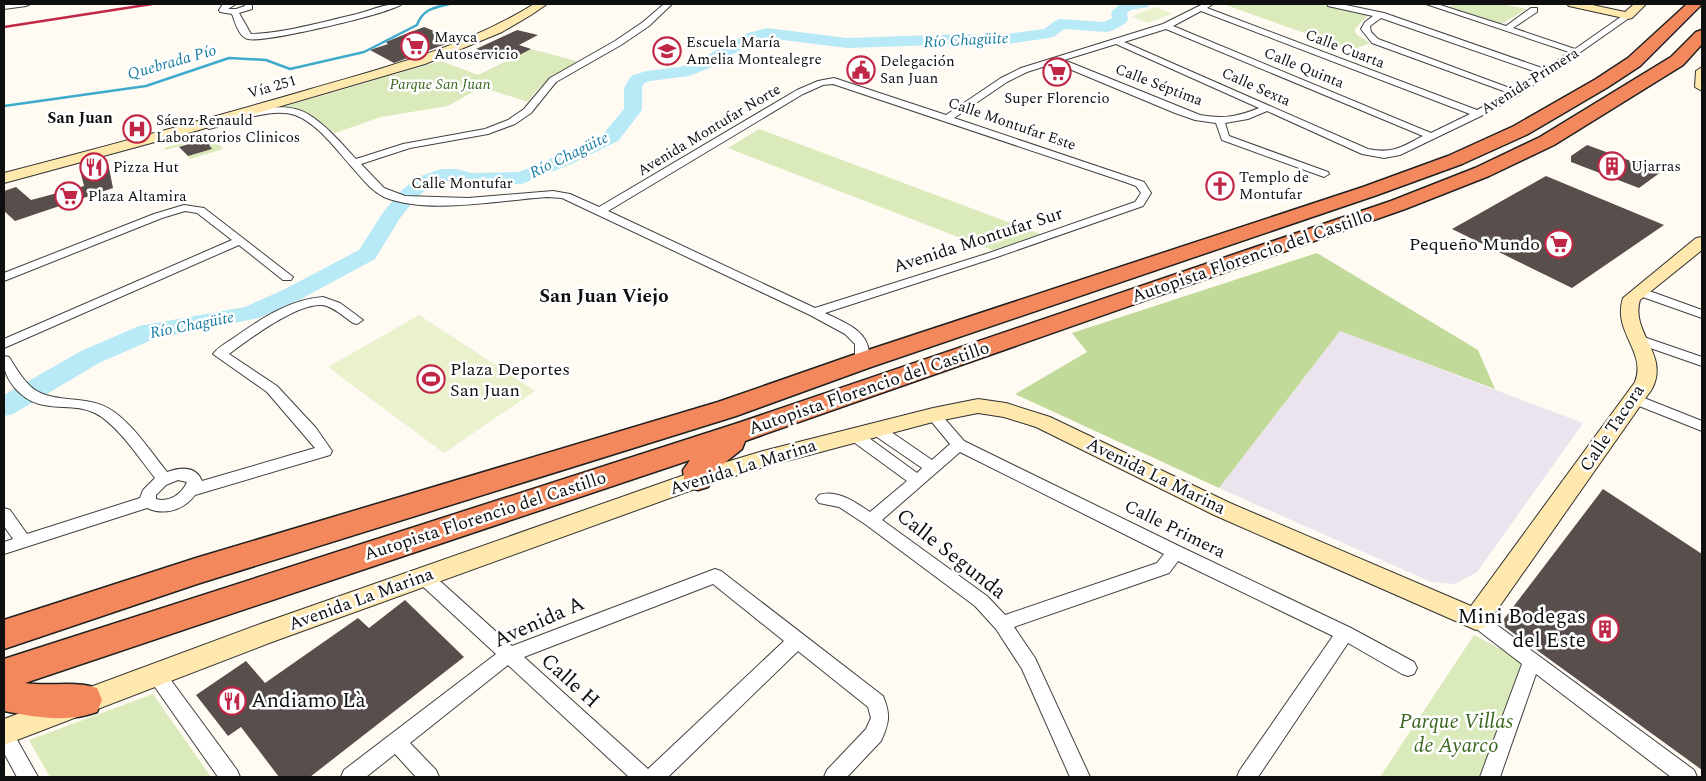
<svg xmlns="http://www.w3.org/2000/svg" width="1706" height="781" font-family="Spectral,serif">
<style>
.industrial{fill:#ebe4ee}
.green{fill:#dbeabb}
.forest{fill:#c1da9a}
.pitch{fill:#eaf1cd}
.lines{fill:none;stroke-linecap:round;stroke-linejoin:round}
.stream{stroke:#3eabcd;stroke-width:2.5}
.river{fill:#b7e9f6;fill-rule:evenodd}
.building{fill:#584e4c}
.street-casing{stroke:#424242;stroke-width:2}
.secondary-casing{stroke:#313131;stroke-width:2}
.highway-casing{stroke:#202020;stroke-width:3}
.street{fill:#fff;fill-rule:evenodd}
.secondary{fill:#fee8ae;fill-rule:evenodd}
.highway{fill:#f3885c;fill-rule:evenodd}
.rail{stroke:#c02747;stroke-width:2.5}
.labels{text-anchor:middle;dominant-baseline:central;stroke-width:5;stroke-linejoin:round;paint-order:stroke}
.far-poi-label{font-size:15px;fill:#0f0f0f;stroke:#fff;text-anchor:start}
.far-street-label{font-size:15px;fill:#0f0f0f;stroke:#fff}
.far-park-label{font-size:15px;font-style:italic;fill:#3a681f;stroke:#fff}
.far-water-label{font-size:16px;font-style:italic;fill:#187ca2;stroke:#fff}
.far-quarter-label{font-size:16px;font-weight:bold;fill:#0f0f0f;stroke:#fff}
.street-label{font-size:18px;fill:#0f0f0f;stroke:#fff}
.poi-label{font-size:18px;fill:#0f0f0f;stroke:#fff;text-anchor:end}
.neighbourhood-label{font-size:19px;font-weight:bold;fill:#0f0f0f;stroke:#fff}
.near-street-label{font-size:21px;fill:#0f0f0f;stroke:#fff}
.near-poi-label{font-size:21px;fill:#0f0f0f;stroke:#fff;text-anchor:end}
.near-park-label{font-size:21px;font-style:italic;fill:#3a681f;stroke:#fff}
</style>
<rect width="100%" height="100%" fill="#fffaf2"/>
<path class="industrial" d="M1340,331L1583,423L1477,572L1455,584L1431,582L1219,488Z"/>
<g class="green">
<path d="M1223,4H1319L1368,15L1355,29L1356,34L1370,43L1352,50Z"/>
<path d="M1455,4H1501L1527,9L1501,24L1449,7Z"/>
<path d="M531,49L580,62C561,73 540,82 528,102L482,87L448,106L381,117L335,133C309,114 305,108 272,110L441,61L478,75Z"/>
<path d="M759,129L1043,235L992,250L728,148Z"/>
<path d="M212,134L223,149L190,159L188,156L212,149L205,139L166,150L164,148Z"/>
<path d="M1474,635L1525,662L1482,777H1380Z"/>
<path d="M153,694L211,777H50L29,740Z"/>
</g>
<path class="forest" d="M1317,253L1478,350L1495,389L1340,331L1219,488L1015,394L1087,352L1072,333Z"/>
<g class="pitch">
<path d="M1156,7L1172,14L1147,23L1132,16Z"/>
<path d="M419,315L535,391L444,453L328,367Z"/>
</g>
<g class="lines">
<path class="stream" d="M4,106L146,86L229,58L266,60L290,69L364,52L417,25C423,9 433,8 449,4"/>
<path class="river" d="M1120,4H1150L1148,7L1131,10L1127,13L1128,20C1123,26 1114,30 1107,32L1064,29L1055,36L1049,38L993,46L965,44L847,48L767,38L759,39L712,67L689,76L650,81L644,83L642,88V110L618,141L571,164L522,184L472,185L456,181H443L432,185L416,198L400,218L375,259L301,299L259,318L154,339L99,363L13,414L4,416V395L81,351L139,326L245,307L285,289L359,250L384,211L402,190L418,177L441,169H456L472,173L519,172L557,156L604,133L624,109V88L631,76L646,71L680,67L700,59L748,33L767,28L847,38L965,34L993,36L1044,29L1055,21L1060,19L1104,22L1112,18L1111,12Z"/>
</g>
<g class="building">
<path d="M424,27L457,40L394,63L370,50L388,44L386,42L408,33Z"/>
<path d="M517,30L538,35L519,45L531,49L510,60L476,49Z"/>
<path d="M205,139L212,149L188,156L179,147Z"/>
<path d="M1587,145L1661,172L1639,188L1571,162V156Z"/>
<path d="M108,163L113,188L15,221L4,211V191L16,187L31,200L84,186L80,170Z"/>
<path d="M1546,176L1664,225L1572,288L1452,229Z"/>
<path d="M1603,489L1702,554V770L1505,627L1504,619Z"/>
<path d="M405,600L464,657L310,777H279L241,727L228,736L196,695L246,661L265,683L358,618L369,628Z"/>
</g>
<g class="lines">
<g class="street-casing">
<g id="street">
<path d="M11,4H30L26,6L4,9V5Z"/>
<path d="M223,4H236L228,9H236L245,6L244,4H252V9L239,13L251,34C286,33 322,22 357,14C372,10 386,3 402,4C389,14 264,43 248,39C239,37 235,22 232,14L220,12L219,10Z"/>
<path d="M664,4H672L649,26L621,45L556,82L531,113L515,124L488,134L410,148L361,164L384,188L405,196L468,198L553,191L570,194L599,207L797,90L818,81L834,78L946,115L1001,78L1021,68L1163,24L1203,4H1213L1207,8L1477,110L1509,93L1372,43L1361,29L1365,22L1373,16L1328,6L1327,4H1341L1384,13L1545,69L1569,52L1426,4H1437L1506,26L1531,8H1537V12L1513,28L1575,49L1625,14L1632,16L1519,95L1481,116L1400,155L1384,158L1362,154L1267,111L1248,119L1225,123L1229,136L1328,172L1329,174L1324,177L1222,140L1216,123L1195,120L1175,113L1055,63L1027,72L1007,82L954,118L1144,182L1151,193L1143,206L997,257L825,313C843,322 868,330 869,353C869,357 869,360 867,364H857L855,361V344L845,334L810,315L562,198L547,197C501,200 426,215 384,197C370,190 361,177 351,166C336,149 317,123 295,115C271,107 232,123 209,129L204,126L206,124C235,117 278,97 308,114C326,125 341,143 356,159L403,144L485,129L508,120L524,109L550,78L615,41L643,22ZM1201,11L1470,114L1431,133L1173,26ZM1381,18L1539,73L1515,90L1378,39L1371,32L1370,26ZM1166,29L1423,136C1401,147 1394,154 1368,149L1124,42ZM1116,44L1259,108C1237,117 1223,119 1200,115L1064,60ZM833,84L1125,182L1136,186L1141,193L1135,202L989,253L815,308L608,211L803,94L823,85Z"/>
<path d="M184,205L204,208L293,277L291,280H283L239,245L4,348V339L232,240L197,213L185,211L162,218L4,281V273L154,214Z"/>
<path d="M1641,288L1702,310V318L1637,295L1635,292L1637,289Z"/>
<path d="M323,297L340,303L363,320L357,324L353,323C344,317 333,306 322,305C297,303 249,339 229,354L277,386L316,428L332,451L330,455L195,495C184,510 164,516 147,508L4,554V542L13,539L4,526V508L10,510L27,534L140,498L143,490L155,478C140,459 117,424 95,413C68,400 39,417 14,387C5,375 4,370 4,356L9,357C31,393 36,396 78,400C88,401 99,403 108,408C130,420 151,452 167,472C181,467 196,466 202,481L315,448L267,392L213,354C218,347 228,342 235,337C261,319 290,299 323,297ZM178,480L187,482C182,494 169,503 156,499V495L166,485Z"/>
<path d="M1638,335L1702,357V366L1633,342L1632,339L1633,336Z"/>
<path d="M1634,394L1702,421V431L1629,402L1627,399L1629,396Z"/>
<path d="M933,410L938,411L964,441L1181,547L1351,628L1414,662L1417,668L1414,674L1408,676L1402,674L1348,643L1258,777H1237L1240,770L1333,636L1178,561L1169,573L1014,627L1035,658L1090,777H1070L1022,669L996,629L975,606L865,524L839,507L819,503L816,499L819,495C837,489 855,502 870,512L907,481L848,438L846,434L848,430L853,429L858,430L917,473L922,468L871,433L869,429L871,425H881L932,460L950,444L926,415L928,411ZM960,452L1164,554L1157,563L1005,615L987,596L882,520Z"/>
<path d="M715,569L721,571L883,696C891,715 889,723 881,741L847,777H824L827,770L866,729L871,718L868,707L798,651L668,777H629L508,665L410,743L436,770L439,777H416L395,754L366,777H341L344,770L496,654L418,582L416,577L418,572L424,570L430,572L512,646ZM713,584L784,641L648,769L524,657Z"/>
<path d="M1476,612L1482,614L1694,770L1697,777H1671L1536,674L1500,777H1480L1522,664L1470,624L1467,619L1470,614Z"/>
<path d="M156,666L162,668L237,770L240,777H218L150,680L147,674L150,668Z"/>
<path d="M4,726L11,729L38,777H17L4,753Z"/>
</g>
</g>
<g class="secondary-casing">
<g id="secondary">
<path d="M534,4H547L531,15L502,32L425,64L199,130L4,183V173C104,147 204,120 304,91C383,68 463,48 534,4Z"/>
<path d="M1567,4H1588L1625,12L1634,4H1646L1632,18L1628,19L1569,6Z"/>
<path d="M1702,67V91L1695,87L1696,71Z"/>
<path d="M1702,237V250L1640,300C1630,333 1670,354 1652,389L1485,627L1476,630L1214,515L1036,427L1004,417L978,413L933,422L764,467L706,485L272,642L4,745V719L263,623L690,473L763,451L933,408L978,399L1006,403L1050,417L1230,503L1471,606L1635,382C1647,351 1612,332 1623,298L1696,238Z"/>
</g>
</g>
<g class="highway-casing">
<g id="highway">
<path d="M1687,4H1702L1640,66L1608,87L1528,134L1462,164L1377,195L871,367L736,416L197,584L4,649V620L196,558L718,402L853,355L1363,187L1448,156L1514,126L1596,79L1628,58Z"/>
<path d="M1702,30V44L1683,65L1554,145L1489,176L1405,209L745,441L742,449L712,473V479L708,487L698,490L688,487L684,479L683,470L690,460L25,683C49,687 74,680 97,688L102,700L97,712C67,723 34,717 4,711V659L738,423L1391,201L1475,168L1540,137L1671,57L1696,32Z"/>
</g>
</g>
<use href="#street" class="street"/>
<use href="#secondary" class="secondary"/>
<use href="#highway" class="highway"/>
<path class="rail" d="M4,27L152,4"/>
</g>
<defs>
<g id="supermarket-ring" transform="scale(1.4375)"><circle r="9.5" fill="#fff" stroke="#c02747" stroke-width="1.5"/><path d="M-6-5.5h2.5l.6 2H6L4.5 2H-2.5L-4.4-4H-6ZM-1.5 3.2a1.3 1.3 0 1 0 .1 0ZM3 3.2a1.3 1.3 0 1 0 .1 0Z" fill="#c02747"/></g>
<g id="school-ring" transform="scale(1.4375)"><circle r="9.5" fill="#fff" stroke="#c02747" stroke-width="1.5"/><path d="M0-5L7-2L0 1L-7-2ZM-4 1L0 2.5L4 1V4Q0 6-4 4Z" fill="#c02747"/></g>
<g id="civic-ring" transform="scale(1.4375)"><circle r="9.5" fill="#fff" stroke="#c02747" stroke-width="1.5"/><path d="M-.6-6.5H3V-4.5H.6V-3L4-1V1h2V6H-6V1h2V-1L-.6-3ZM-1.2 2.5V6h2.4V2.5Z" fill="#c02747"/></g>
<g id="hospital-ring" transform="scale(1.4375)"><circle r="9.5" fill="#fff" stroke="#c02747" stroke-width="1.5"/><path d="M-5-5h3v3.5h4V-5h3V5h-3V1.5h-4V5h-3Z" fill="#c02747"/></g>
<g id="building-ring" transform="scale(1.4375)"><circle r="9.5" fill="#fff" stroke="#c02747" stroke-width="1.5"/><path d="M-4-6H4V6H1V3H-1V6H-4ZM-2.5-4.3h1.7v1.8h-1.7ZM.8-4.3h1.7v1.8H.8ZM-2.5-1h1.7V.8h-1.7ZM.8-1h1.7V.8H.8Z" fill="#c02747"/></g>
<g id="restaurant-ring" transform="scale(1.4375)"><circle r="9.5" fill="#fff" stroke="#c02747" stroke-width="1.5"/><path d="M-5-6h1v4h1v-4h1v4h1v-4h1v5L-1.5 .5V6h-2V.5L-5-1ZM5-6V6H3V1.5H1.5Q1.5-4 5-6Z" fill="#c02747"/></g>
<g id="church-ring" transform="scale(1.4375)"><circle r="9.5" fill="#fff" stroke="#c02747" stroke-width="1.5"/><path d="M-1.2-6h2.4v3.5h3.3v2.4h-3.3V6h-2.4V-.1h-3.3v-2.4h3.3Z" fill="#c02747"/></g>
<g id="stadium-ring" transform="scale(1.4375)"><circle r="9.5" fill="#fff" stroke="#c02747" stroke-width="1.5"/><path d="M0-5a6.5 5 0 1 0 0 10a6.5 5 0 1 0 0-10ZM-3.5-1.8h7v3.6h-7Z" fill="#c02747"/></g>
</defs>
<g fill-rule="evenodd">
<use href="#supermarket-ring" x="415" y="46"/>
<use href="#school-ring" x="667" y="51"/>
<use href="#civic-ring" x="861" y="70"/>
<use href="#supermarket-ring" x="1057" y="72"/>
<use href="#hospital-ring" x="137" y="129"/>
<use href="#building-ring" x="1612" y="166"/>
<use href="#restaurant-ring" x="94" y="167"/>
<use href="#church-ring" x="1220" y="186"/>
<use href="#supermarket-ring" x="69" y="196"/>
<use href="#supermarket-ring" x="1559" y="244"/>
<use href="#stadium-ring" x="431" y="379"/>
<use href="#building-ring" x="1605" y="629"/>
<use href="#restaurant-ring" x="232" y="701"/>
</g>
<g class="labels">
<g class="far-poi-label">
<text x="434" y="37">Mayca<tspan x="434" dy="17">Autoservicio</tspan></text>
<text x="686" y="42">Escuela María<tspan x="686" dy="17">Amelia Montealegre</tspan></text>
<text x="880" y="61">Delegación<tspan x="880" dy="17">San Juan</tspan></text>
<text x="1057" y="98" text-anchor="middle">Super Florencio</text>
<text x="156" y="120">Sáenz Renauld<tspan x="156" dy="17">Laboratorios Clinicos</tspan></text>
<text x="1631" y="166">Ujarras</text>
<text x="113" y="167">Pizza Hut</text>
<text x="1239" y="177">Templo de<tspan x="1239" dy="17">Montufar</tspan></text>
<text x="88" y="196">Plaza Altamira</text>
</g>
<g class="far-street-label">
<text transform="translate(1345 49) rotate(21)">Calle Cuarta</text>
<text transform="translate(1304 68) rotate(22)">Calle Quinta</text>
<text transform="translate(1530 81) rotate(-32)">Avenida Primera</text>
<text transform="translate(1159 85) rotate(21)">Calle Séptima</text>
<text transform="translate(272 87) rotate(-16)">Vía 251</text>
<text transform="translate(1256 87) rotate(24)">Calle Sexta</text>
<text transform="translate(1012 124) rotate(19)">Calle Montufar Este</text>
<text transform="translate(709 130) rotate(-31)">Avenida Montufar Norte</text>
<text x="462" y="183">Calle Montufar</text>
</g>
<g class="far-park-label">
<text x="440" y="84">Parque San Juan</text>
</g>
<g class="far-water-label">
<text transform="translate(966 40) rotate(-3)">Río Chagüite</text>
<text transform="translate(172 62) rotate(-16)">Quebrada Pío</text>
<text transform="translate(569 155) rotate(-26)">Río Chagüite</text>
<text transform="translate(192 325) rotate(-11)">Río Chagüite</text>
</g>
<g class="far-quarter-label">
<text x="80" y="118">San Juan</text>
</g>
<g class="street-label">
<text transform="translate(978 240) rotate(-18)">Avenida Montufar Sur</text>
<text transform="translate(1252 256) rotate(-19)">Autopista Florencio del Castillo</text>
<text transform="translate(869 388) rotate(-19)">Autopista Florencio del Castillo</text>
<text transform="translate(1612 428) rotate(-56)">Calle Tacora</text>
<text transform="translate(743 467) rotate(-17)">Avenida La Marina</text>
<text transform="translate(1156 476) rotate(26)">Avenida La Marina</text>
<text transform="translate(485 516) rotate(-18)">Autopista Florencio del Castillo</text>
<text transform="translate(1175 529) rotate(26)">Calle Primera</text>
<text transform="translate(361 599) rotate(-20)">Avenida La Marina</text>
</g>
<g class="poi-label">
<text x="1540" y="244">Pequeño Mundo</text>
<text x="450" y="369" text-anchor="start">Plaza Deportes<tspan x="450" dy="21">San Juan</tspan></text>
</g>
<g class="neighbourhood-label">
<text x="604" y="296">San Juan Viejo</text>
</g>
<g class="near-street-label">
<text transform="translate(951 554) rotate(38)">Calle Segunda</text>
<text transform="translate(539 622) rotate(-24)">Avenida A</text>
<text transform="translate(570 681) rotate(42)">Calle H</text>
</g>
<g class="near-poi-label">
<text x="1586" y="617">Mini Bodegas<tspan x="1586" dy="24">del Este</tspan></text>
<text x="251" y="701" text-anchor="start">Andiamo Là</text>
</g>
<g class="near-park-label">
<text x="1456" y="722">Parque Villas<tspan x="1456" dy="24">de Ayarco</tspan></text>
</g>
</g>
<rect width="1706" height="781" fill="none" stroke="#0f0f0f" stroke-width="10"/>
</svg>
